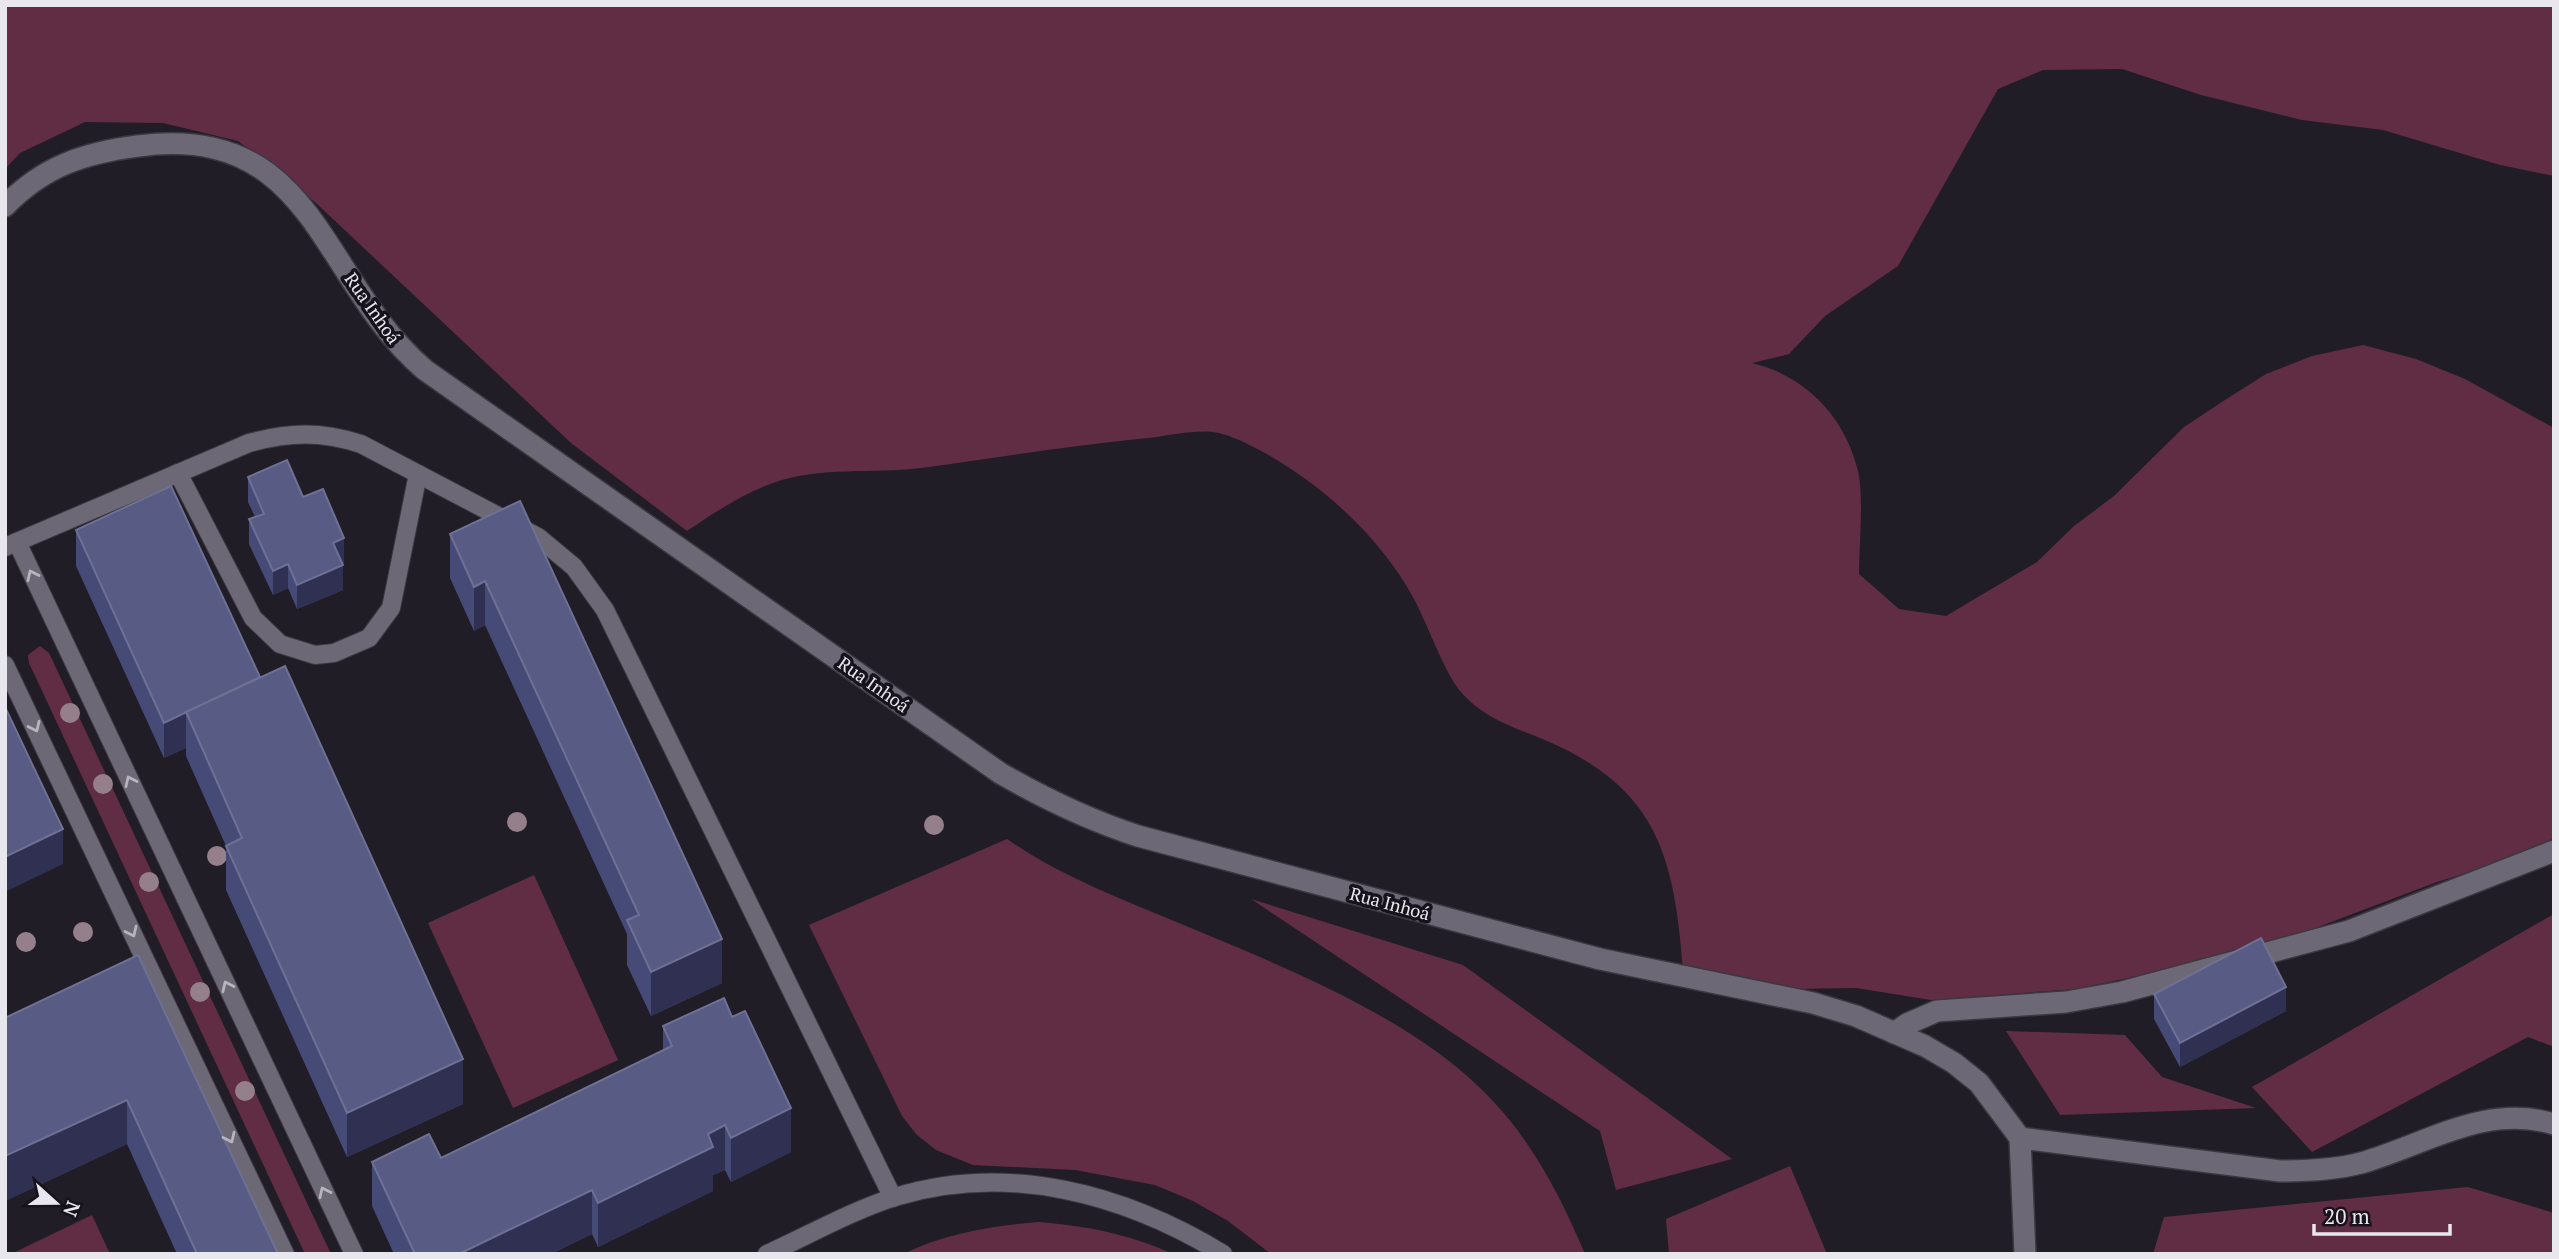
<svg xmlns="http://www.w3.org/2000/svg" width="2559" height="1259" font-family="'PT Serif',serif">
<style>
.green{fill:#612d44}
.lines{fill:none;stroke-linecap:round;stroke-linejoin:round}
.lane-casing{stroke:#3b3840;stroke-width:20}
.street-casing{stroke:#3b3840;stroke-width:24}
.lane{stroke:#6d6875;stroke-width:18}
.street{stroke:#6d6875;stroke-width:21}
.tree{fill:#957f8b}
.wall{fill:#464a77}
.shaded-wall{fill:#303152}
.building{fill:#585b84;stroke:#6e7194;stroke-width:2}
.oneway{stroke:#b7b4be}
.labels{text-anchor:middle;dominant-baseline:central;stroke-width:7;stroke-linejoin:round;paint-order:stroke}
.street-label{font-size:18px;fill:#e9e7ee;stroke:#17131d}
</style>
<rect width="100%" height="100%" fill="#211d27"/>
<g class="green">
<path d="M5,5H2554V176L2500,165L2383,130L2302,120L2201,95L2122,69L2043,70L1998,89L1898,266L1825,316L1789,354L1752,363C1806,376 1845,417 1858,471C1864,497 1859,546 1859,574L1899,609L1946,616L2037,562L2074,526L2114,496L2184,427L2225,400L2266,374L2312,356L2363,345L2416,359L2465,379L2554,428V838L2521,856L2437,882L2289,938L2213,960L2076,989L1931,1000L1856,988L1790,989L1683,969C1674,855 1657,788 1545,740C1515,728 1483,718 1461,692C1445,674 1427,623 1414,599C1390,554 1351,513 1311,483C1289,466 1239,435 1213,432C1192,430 1168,436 1148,438C1072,445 996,458 921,468C871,474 821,466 773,483C742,494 714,513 687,531L571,443L316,203L238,141L163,123L85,122L20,153L5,169Z"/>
<path d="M40,646L49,653L331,1254H305L29,663L28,655Z"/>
<path d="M1007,839C1059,875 1116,897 1174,921C1277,964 1415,1017 1492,1100C1533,1143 1562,1199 1585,1254H1271L1228,1221L1193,1201L1155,1185L1075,1170L973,1165L936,1150L917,1135L902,1116L809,925Z"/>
<path d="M534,875L618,1060L513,1108L428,923Z"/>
<path d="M1251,899L1463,965L1732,1159L1616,1190L1600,1131Z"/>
<path d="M2554,914V1047L2528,1037L2312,1152L2252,1087Z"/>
<path d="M2006,1031L2125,1035L2162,1077L2256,1108L2060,1115Z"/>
<path d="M1790,1166L1827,1254H1669L1666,1219Z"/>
<path d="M2468,1187L2554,1213V1254H2153L2164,1217Z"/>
<path d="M92,1215L110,1254H11Z"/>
<path d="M1039,1222C1087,1226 1129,1234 1173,1254H903C947,1233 991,1226 1039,1222Z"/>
</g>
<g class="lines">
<g class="lane-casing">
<g id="lane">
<path d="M178,473L253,618L280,644L315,655L334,653L369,638L391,608L418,474"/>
<path d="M17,542L354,1254"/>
<path d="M5,547L249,443C289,432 321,431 361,444L538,537L574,567L605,610L893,1198"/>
<path d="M5,665L285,1254"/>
<path d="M767,1254C809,1235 851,1211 895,1197C1008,1162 1125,1194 1223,1254"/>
</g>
</g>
<g class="street-casing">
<g id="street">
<path d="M5,206C44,166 84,153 138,146C316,122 319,280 425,370L1000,773C1045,799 1089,820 1138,836L1600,959L1813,1003L1856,1016L1925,1046L1954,1063L1979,1083L2020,1138L2025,1254"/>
<path d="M1894,1033L1907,1024L1937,1011L2066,1002L2122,992L2349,931L2554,851"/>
<path d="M2020,1138L2280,1171C2307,1171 2334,1170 2361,1163C2425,1145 2485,1103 2554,1124"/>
</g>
</g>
<use href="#lane" class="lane"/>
<use href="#street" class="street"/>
</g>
<g class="tree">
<circle cx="70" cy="713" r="10"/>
<circle cx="103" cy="784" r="10"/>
<circle cx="517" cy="822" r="10"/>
<circle cx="934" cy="825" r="10"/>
<circle cx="217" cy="856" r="10"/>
<circle cx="149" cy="882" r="10"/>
<circle cx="83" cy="932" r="10"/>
<circle cx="26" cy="942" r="10"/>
<circle cx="200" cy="992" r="10"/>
<circle cx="245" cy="1091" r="10"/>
</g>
<g class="wall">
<path d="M248,477L303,497L344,563L342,564L343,590L297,609L288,588L273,595L249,544V519L255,517L248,502Z"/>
<path d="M520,501L722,983L651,1016L627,965V934L485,625L474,631L450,578V534Z"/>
<path d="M76,530L260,678L463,1104L347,1157L226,890V846L186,756V748L164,758L76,566Z"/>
<path d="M138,955L278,1254H177L127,1144L5,1201Z"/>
<path d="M2154,994L2286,1011L2180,1067L2154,1019Z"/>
<path d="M663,1026L791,1152L731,1182L725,1170L713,1175V1191L598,1247L592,1234L551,1254H394L372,1206V1162L441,1158L663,1050Z"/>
</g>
<g class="shaded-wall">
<path d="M344,538V563L333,568V543Z"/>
<path d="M288,564V588L273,595V571Z"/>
<path d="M343,565V590L297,609V585Z"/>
<path d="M485,581V625L474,631V587Z"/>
<path d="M186,712V748L164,758V723Z"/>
<path d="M63,829V864L5,892V857Z"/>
<path d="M722,939V983L651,1016V972Z"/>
<path d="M2286,987V1011L2180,1067V1043Z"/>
<path d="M463,1059V1104L347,1157V1113Z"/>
<path d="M127,1100V1144L5,1201V1156Z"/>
<path d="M791,1108V1152L731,1182V1138Z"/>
<path d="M725,1125V1170L713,1175V1191L598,1247V1203L708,1134Z"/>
<path d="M592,1190V1234L551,1254H459Z"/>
</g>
<g class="building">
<path d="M287,460L303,497L323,489L344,538L333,543L343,565L297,585L288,564L273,571L249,519L264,514L248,477Z"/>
<path d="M171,486L260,677L164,723L76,530Z"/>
<path d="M520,501L722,939L651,972L627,920L639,915L485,581L474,587L450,534Z"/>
<path d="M285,666L463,1059L347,1113L226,846L242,838L186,712Z"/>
<path d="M5,707L63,829L5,857Z"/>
<path d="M2261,938L2286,987L2180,1043L2154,994Z"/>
<path d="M138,955L278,1254H197L127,1100L5,1156V1018Z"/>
<path d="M724,998L732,1017L745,1011L791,1108L731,1138L725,1125L708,1134L713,1147L598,1203L592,1190L459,1254H415L372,1162L429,1134L441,1158L672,1046L663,1026Z"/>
</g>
<defs><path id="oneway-chevron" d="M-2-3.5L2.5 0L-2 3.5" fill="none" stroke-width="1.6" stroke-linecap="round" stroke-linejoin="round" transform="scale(1.75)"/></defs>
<g class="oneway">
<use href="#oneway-chevron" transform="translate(32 575) rotate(-115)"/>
<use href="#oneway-chevron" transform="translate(35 727) rotate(65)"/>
<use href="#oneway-chevron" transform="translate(130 781) rotate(-115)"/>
<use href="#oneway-chevron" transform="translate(132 932) rotate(65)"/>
<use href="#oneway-chevron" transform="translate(227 986) rotate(-115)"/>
<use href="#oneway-chevron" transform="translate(230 1138) rotate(65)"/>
<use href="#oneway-chevron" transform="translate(324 1192) rotate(-115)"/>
</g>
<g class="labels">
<g class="street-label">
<text transform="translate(373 308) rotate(55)">Rua Inhoá</text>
<text transform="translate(874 684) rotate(35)">Rua Inhoá</text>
<text transform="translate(1390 903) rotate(15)">Rua Inhoá</text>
</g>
</g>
<rect width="2559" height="1259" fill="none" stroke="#e9e7ee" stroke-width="14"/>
<g transform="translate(56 1203) rotate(111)" stroke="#17131d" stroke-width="5" paint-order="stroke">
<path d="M0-5L12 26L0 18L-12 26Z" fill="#e9e7ee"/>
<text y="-10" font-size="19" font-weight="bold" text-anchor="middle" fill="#e9e7ee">N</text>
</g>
<path d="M2314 1224v10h136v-10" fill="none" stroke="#e9e7ee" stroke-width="3.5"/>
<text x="2324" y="1224" font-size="21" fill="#e9e7ee" stroke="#17131d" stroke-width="5" paint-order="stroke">20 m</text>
</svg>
